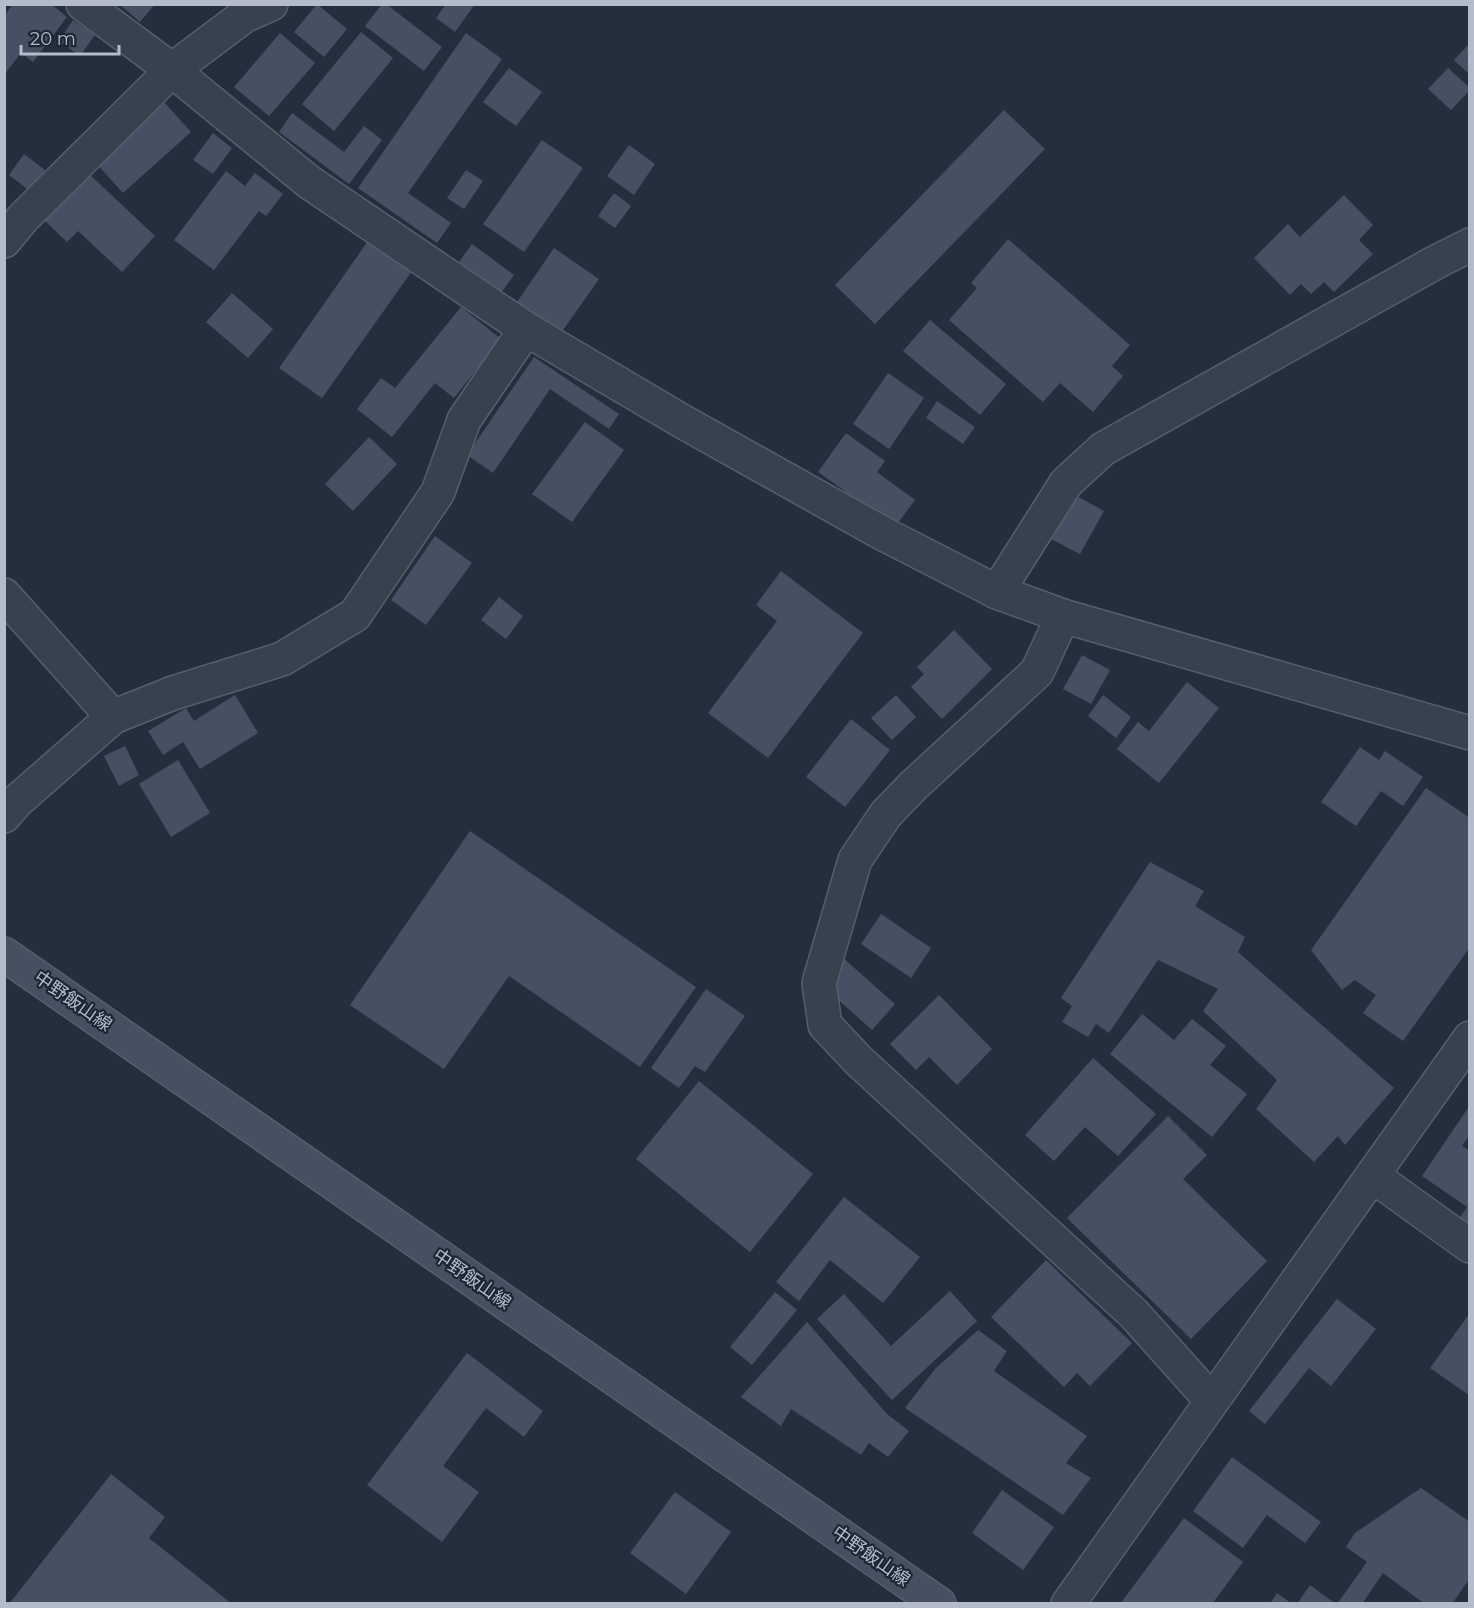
<svg xmlns="http://www.w3.org/2000/svg" width="1474" height="1608" font-family="Montserrat,'Noto Sans JP',sans-serif">
<style>
.building{fill:#455162}
.lines{fill:none;stroke-linecap:round;stroke-linejoin:round}
.minor-casing{stroke:#565f6c;stroke-width:36}
.tertiary-casing{stroke:#565f6c;stroke-width:36}
.secondary-casing{stroke:#565f6c;stroke-width:36}
.minor{stroke:#38414e;stroke-width:33}
.tertiary{stroke:#38414e;stroke-width:33}
.secondary{stroke:#465061;stroke-width:33}
.labels{text-anchor:middle;dominant-baseline:central;stroke-width:4.5;stroke-linejoin:round;paint-order:stroke}
.street-label{font-size:18px;fill:#b4bcc9;stroke:#1d2633}
</style>
<rect width="100%" height="100%" fill="#242f3e"/>
<g class="building">
<path d="M13,4H51L67,17L33,62L21,53L4,75V16Z"/>
<path d="M119,4H155L140,22Z"/>
<path d="M317,4L347,29L324,57L294,32Z"/>
<path d="M382,4H386L442,47L424,71L365,26Z"/>
<path d="M446,4H475L455,32L436,18Z"/>
<path d="M73,20L95,35L80,56L59,41Z"/>
<path d="M361,32L393,58L334,131L302,104Z"/>
<path d="M280,33L315,63L269,116L234,87Z"/>
<path d="M466,33L502,59L408,193L451,223L437,243L358,188Z"/>
<path d="M1470,43V75L1454,60Z"/>
<path d="M509,68L542,92L516,126L483,102Z"/>
<path d="M1448,68L1470,88V90L1451,110L1428,89Z"/>
<path d="M164,102L191,132L123,193L96,163Z"/>
<path d="M1004,110L1045,149L875,324L835,285Z"/>
<path d="M292,113L344,152L364,126L382,140L349,184L279,132Z"/>
<path d="M213,133L232,148L213,174L193,160Z"/>
<path d="M542,140L583,168L524,252L483,224Z"/>
<path d="M629,145L655,164L634,195L607,176Z"/>
<path d="M24,154L45,170L30,191L9,175Z"/>
<path d="M466,170L483,181L464,209L447,198Z"/>
<path d="M226,171L245,186L255,173L283,194L266,216L259,211L214,270L174,240Z"/>
<path d="M87,172L155,236L122,272L78,231L67,242L43,219Z"/>
<path d="M614,193L631,206L615,228L598,216Z"/>
<path d="M1344,195L1373,225L1359,240L1373,254L1334,292L1324,282L1311,294L1301,284L1290,295L1254,258L1288,224L1300,237Z"/>
<path d="M1008,239L1130,345L1112,366L1123,376L1093,412L1060,383L1043,402L949,320L977,288L971,283Z"/>
<path d="M368,241L412,271L322,398L279,368Z"/>
<path d="M472,244L514,275L501,293L459,262Z"/>
<path d="M554,248L599,279L561,333L517,302Z"/>
<path d="M232,293L273,329L248,358L206,322Z"/>
<path d="M461,307L501,339L454,398L435,383L392,437L357,409L381,378L395,388Z"/>
<path d="M930,320L1006,384L980,415L903,351Z"/>
<path d="M534,357L619,414L609,429L550,389L493,473L467,455Z"/>
<path d="M888,373L924,398L889,449L853,424Z"/>
<path d="M937,401L975,427L963,444L926,418Z"/>
<path d="M585,422L624,450L572,522L532,494Z"/>
<path d="M846,433L885,461L877,472L915,500L895,527L818,472Z"/>
<path d="M369,437L397,464L353,511L325,484Z"/>
<path d="M1075,495L1104,511L1080,554L1051,539Z"/>
<path d="M435,536L472,563L426,625L391,600Z"/>
<path d="M781,571L863,633L768,758L708,713L777,621L756,605Z"/>
<path d="M499,597L523,616L506,639L481,620Z"/>
<path d="M954,630L992,669L942,719L911,687L924,674L917,667Z"/>
<path d="M1082,655L1110,670L1091,704L1063,689Z"/>
<path d="M1187,682L1219,708L1159,783L1117,749L1138,722L1149,731Z"/>
<path d="M235,695L258,733L200,769L183,742L163,755L148,731L186,708L194,721Z"/>
<path d="M896,695L916,717L892,740L871,718Z"/>
<path d="M1103,695L1131,717L1116,738L1088,716Z"/>
<path d="M851,719L890,750L845,807L806,777Z"/>
<path d="M125,746L139,775L119,786L104,756Z"/>
<path d="M1360,747L1379,760L1385,751L1423,777L1403,806L1381,791L1356,826L1321,802Z"/>
<path d="M178,760L210,813L171,837L139,784Z"/>
<path d="M1426,788L1470,818V947L1403,1041L1363,1013L1376,995L1355,980L1342,990L1311,950Z"/>
<path d="M470,831L696,987L640,1067L509,976L444,1069L350,1005Z"/>
<path d="M1150,862L1204,891L1195,906L1245,937L1238,952L1394,1088L1345,1145L1338,1136L1314,1162L1256,1109L1277,1080L1203,1011L1218,989L1158,960L1109,1033L1096,1024L1088,1037L1062,1022L1072,1006L1061,998Z"/>
<path d="M881,914L931,948L911,978L861,944Z"/>
<path d="M842,957L895,1004L872,1030L834,996Z"/>
<path d="M706,989L745,1016L705,1072L695,1066L679,1088L651,1068Z"/>
<path d="M939,995L992,1049L957,1085L929,1057L916,1070L890,1044Z"/>
<path d="M1142,1014L1174,1040L1192,1019L1226,1046L1210,1065L1247,1094L1212,1137L1110,1054Z"/>
<path d="M1093,1058L1156,1114L1118,1156L1085,1127L1054,1161L1025,1135Z"/>
<path d="M699,1081L813,1174L750,1252L636,1159Z"/>
<path d="M1470,1105V1135L1462,1146L1470,1151V1226L1459,1219L1467,1207L1422,1176Z"/>
<path d="M1168,1116L1207,1155L1183,1179L1267,1261L1191,1339L1067,1218Z"/>
<path d="M844,1197L920,1257L883,1303L830,1260L799,1301L776,1282Z"/>
<path d="M1046,1260L1132,1343L1090,1386L1077,1373L1064,1387L991,1317Z"/>
<path d="M950,1291L977,1321L892,1400L817,1319L844,1294L891,1346Z"/>
<path d="M775,1292L797,1310L752,1365L730,1347Z"/>
<path d="M1337,1299L1376,1329L1331,1386L1309,1368L1265,1424L1249,1411Z"/>
<path d="M1470,1313V1396L1430,1368Z"/>
<path d="M807,1322L887,1414L909,1431L888,1457L869,1443L861,1455L791,1409L781,1426L741,1397Z"/>
<path d="M978,1330L1007,1351L994,1371L1087,1436L1066,1463L1091,1478L1063,1515L905,1408L935,1369Z"/>
<path d="M467,1353L543,1411L524,1437L486,1408L443,1466L479,1492L442,1542L367,1485Z"/>
<path d="M1232,1457L1321,1522L1305,1543L1267,1515L1243,1548L1193,1511Z"/>
<path d="M111,1474L165,1517L149,1538L232,1604H9Z"/>
<path d="M1421,1488L1470,1522V1578L1452,1604H1425L1383,1573L1362,1604H1337L1367,1562L1346,1547L1355,1533Z"/>
<path d="M1002,1490L1054,1527L1023,1570L972,1533Z"/>
<path d="M675,1492L731,1532L686,1594L630,1553Z"/>
<path d="M1184,1518L1243,1562L1212,1604H1120Z"/>
<path d="M1310,1585L1333,1602L1331,1604H1297Z"/>
<path d="M1277,1593L1292,1604H1270Z"/>
</g>
<g class="lines">
<g class="minor-casing">
<g id="minor">
<path d="M4,241L23,218L172,70L244,16L271,4"/>
<path d="M997,592L1066,483L1103,449L1436,262L1470,245"/>
<path d="M4,595L113,717"/>
<path d="M1063,616L1037,672L913,786L886,814L855,860L819,983L825,1025L859,1061L1134,1314L1211,1400"/>
<path d="M4,816L16,802L113,717L173,693L282,659L355,615L438,492L464,420L526,329"/>
<path d="M1373,1176L1470,1246"/>
</g>
</g>
<g class="tertiary-casing">
<g id="tertiary">
<path d="M83,4L172,70L309,182L526,329L680,420L880,532L997,592L1063,616L1470,733"/>
<path d="M1068,1604L1470,1038"/>
</g>
</g>
<g class="secondary-casing">
<path id="secondary" d="M4,954L939,1604"/>
</g>
<use href="#minor" class="minor"/>
<use href="#tertiary" class="tertiary"/>
<use href="#secondary" class="secondary"/>
</g>
<g class="labels">
<g class="street-label">
<text transform="translate(73 1001) rotate(35)">中野飯山線</text>
<text transform="translate(472 1279) rotate(35)">中野飯山線</text>
<text transform="translate(871 1556) rotate(35)">中野飯山線</text>
</g>
</g>
<rect width="1474" height="1608" fill="none" stroke="#b4bcc9" stroke-width="12"/>
<path d="M21 45v9h98v-9" fill="none" stroke="#b4bcc9" stroke-width="3"/>
<text x="30" y="45" font-size="18" fill="#b4bcc9" stroke="#1d2633" stroke-width="4.5" paint-order="stroke">20 m</text>
</svg>
